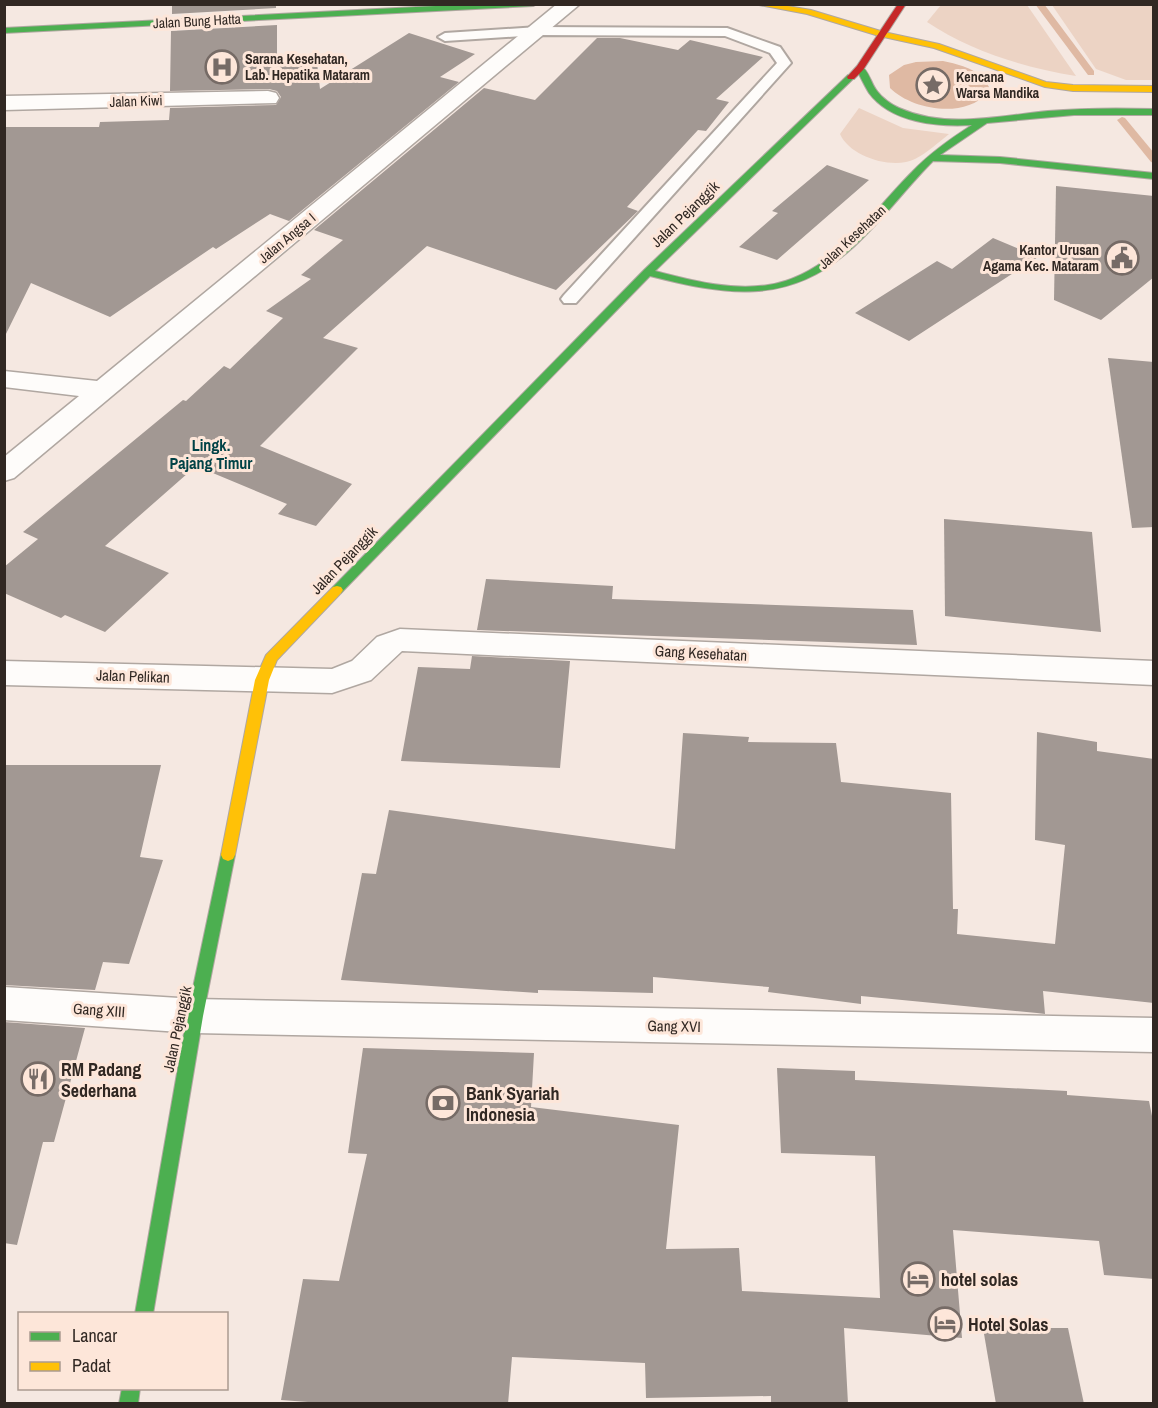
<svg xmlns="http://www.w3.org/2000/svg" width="1158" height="1408" font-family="'Archivo Narrow',sans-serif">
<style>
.green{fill:#ecd3c4}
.water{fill:#dfb9a3}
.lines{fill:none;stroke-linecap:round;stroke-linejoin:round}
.stream{fill:#dfb9a3;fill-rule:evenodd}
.building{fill:#a29893}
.lane-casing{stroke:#b0a7a1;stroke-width:4}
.street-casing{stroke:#b0a7a1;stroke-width:3}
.fast-casing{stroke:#b0a7a1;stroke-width:2}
.slow-casing{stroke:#b0a7a1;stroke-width:2}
.jam-casing{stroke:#b0a7a1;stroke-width:2}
.lane{fill:#fefcfa;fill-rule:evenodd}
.street{fill:#fefcfa;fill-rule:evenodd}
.fast{fill:#4caf50;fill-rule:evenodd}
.slow{fill:#ffc107;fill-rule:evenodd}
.jam{fill:#c62828;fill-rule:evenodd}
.labels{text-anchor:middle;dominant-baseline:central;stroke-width:6;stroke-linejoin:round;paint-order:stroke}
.far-street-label{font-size:14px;fill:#312823;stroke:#fde6d9}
.far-poi-label{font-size:14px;font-weight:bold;fill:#312823;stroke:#fde6d9;text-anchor:start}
.street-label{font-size:15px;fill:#312823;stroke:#fde6d9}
.neighbourhood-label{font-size:16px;font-weight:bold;fill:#004246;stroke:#fde6d9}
.near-poi-label{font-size:18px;font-weight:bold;fill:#312823;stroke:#fde6d9;text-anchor:start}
</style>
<rect width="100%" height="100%" fill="#f5e8e1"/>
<g class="green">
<path d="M941,5H1027L1076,76C1025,68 970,51 927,22Z"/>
<path d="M1052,5H1153V80H1126L1096,69Z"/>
<path d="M859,108L903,128L949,134C939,142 927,153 915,159C893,170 850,157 840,134Z"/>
</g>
<path class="water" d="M943,61C961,65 980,69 989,87L987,93C965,119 912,110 890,88L889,75L904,65L916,62Z"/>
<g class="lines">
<g class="stream">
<path d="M1035,4H1044L1094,71V75H1088Z"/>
<path d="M1122,117L1125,118L1154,153V163L1151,162L1117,120Z"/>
</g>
</g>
<g class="building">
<path d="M172,4H276V8L172,14Z"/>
<path d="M277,25V57L316,54L320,89L409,33L475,54L440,77L459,82L289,221L270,214L216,249L213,247L110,317L31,283L4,338V127H99L100,122L169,120L170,108L276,105L281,97L277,91L269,89L170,91L171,31Z"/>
<path d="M597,38H620L678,50L690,40L763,57L716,99L729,102L706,131L698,130L627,207L638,211L556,290L427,246L323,338L358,348L260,446L352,484L316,526L278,514L287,504L196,466L105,546L169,573L105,632L65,615L61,618L4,593V567L38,539L23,532L183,400L186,401L224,366L230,369L283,318L266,311L311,279L301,275L343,240L314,230L484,88L535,100Z"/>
<path d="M827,165L869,180L777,260L739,247L778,213L772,211Z"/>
<path d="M1056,186L1154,196V277L1101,320L1054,300Z"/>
<path d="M993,238L1038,257L909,341L855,313L937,261L952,269Z"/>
<path d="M1108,358L1154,362V527L1132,528Z"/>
<path d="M944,519L1092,532L1101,632L945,616Z"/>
<path d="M486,579L613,586L612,599L913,610L917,645L477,630Z"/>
<path d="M472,656L570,661L560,768L401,761L418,667L470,669Z"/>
<path d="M1037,732L1097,742V751L1154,759V1003L1043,991L1045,1014L1037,1013L861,996V1004L768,992L769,987L653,977V993L538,990V993L341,980L362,873L376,874L389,810L675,849L683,733L749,737L748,742L836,743L841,782L951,793L953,909H958L957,934L1055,944L1065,845L1035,840Z"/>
<path d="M4,765H161L140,857L163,860L129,964L103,962L95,990L4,985Z"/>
<path d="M4,1022L85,1028L54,1142H43L17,1245L4,1243Z"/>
<path d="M363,1048L534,1053L531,1107L679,1125L666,1249L739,1248L742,1291L880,1298L875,1156L781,1153L777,1068L855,1071V1080L1067,1091V1095L1149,1101L1154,1126V1279L1104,1275L1099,1241L953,1230L962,1338L844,1328L848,1404H771V1396L646,1398L645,1363L512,1357L508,1404H335L281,1400L303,1279L339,1281L367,1154L348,1153Z"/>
<path d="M983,1328H1068L1084,1404H996Z"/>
</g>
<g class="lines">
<g class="lane-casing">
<path id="lane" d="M538,27L727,28L780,47L791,63L576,303H564L561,299L564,295L777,63L770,53L725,36L538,35L445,41L438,37L445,33Z"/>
</g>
<g class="street-casing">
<g id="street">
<path d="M557,4H580L14,478L4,481V457L79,396L4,387V371L97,381Z"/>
<path d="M268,91L276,93L279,98L276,103L4,110V96Z"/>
<path d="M400,629L1154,661V685L402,651L371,680L332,693L4,685V661L332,669L352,661L377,637Z"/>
<path d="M4,987L195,999L1154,1018V1052L195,1033L4,1020Z"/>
</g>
</g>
<g class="fast-casing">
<g id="fast">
<path d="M475,4H537L533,6L4,33V28Z"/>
<path d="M860,65C869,70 871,84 877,91C882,98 892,105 899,108C946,129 998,116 1048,111C1083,108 1118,108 1154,109V115H1074L987,123L940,155L1000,157L1154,173V179L1000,163L933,161C904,190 880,224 849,251C787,306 724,295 650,276L341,593H333L331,590L333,587L644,270L848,75L855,77L655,271C691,280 730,291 768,285C832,275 869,215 912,172C930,153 950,139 972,125C938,127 891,123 869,93C864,85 860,76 856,68Z"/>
<path d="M228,849L233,851L235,855L203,1016L153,1314H135L187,1016L221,855L223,851Z"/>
<path d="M122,1388H140L138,1404H119Z"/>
</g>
</g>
<g class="slow-casing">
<g id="slow">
<path d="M754,4H776L811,10L884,32L939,44L1046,82L1073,85L1154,86V92L1073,91L1045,87L934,48L879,36L807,14Z"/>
<path d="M337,586L341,587L343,590L341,593L277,660L269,680L235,855L233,859L228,861L223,859L221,855L255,680L266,655L333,587Z"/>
</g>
</g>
<g class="jam-casing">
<path id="jam" d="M898,4H906L863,70L854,79H848L847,77L857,66Z"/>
</g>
<use href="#lane" class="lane"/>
<use href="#street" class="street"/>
<use href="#fast" class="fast"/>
<use href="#slow" class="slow"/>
<use href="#jam" class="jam"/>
</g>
<defs>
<g id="hospital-ring" transform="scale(1.725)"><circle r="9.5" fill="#fde6d9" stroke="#766b66" stroke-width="1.5"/><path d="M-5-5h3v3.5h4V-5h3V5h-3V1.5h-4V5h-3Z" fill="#766b66"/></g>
<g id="sight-ring" transform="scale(1.725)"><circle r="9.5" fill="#fde6d9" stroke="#766b66" stroke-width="1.5"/><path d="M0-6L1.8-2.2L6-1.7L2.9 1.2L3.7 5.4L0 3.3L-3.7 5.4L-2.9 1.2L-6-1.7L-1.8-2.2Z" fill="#766b66"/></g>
<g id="civic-ring" transform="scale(1.725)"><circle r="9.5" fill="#fde6d9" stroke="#766b66" stroke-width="1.5"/><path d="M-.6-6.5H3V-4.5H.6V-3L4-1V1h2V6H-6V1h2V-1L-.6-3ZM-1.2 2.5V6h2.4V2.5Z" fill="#766b66"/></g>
<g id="restaurant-ring" transform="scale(1.725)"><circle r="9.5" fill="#fde6d9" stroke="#766b66" stroke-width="1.5"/><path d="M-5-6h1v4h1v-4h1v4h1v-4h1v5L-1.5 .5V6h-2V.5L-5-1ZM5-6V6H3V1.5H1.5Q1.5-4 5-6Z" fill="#766b66"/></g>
<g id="bank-ring" transform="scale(1.725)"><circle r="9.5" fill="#fde6d9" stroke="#766b66" stroke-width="1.5"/><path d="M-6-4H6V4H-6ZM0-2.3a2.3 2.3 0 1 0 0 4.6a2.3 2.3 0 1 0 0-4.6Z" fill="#766b66"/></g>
<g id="hotel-ring" transform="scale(1.725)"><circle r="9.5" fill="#fde6d9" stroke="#766b66" stroke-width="1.5"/><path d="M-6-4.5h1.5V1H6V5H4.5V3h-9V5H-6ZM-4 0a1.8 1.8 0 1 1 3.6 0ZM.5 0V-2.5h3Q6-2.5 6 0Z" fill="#766b66"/></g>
</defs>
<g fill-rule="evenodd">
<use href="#hospital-ring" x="222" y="67"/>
<use href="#sight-ring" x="933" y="85"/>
<use href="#civic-ring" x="1122" y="258"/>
<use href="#restaurant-ring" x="38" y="1079"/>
<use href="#bank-ring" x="443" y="1103"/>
<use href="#hotel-ring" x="918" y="1279"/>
<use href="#hotel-ring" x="945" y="1324"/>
</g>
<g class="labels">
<g class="far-street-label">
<text transform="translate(197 21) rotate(-3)">Jalan Bung Hatta</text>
<text transform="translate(136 101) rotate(-2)">Jalan Kiwi</text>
<text transform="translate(852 237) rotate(-43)">Jalan Kesehatan</text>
<text transform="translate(287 238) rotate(-40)">Jalan Angsa I</text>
</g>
<g class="far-poi-label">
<text x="245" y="59">Sarana Kesehatan,<tspan x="245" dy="16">Lab. Hepatika Mataram</tspan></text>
<text x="956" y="77">Kencana<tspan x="956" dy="16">Warsa Mandika</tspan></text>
<text x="1099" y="250" text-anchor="end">Kantor Urusan<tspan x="1099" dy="16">Agama Kec. Mataram</tspan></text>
</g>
<g class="street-label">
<text transform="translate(685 214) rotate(-44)">Jalan Pejanggik</text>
<text transform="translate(344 560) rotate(-46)">Jalan Pejanggik</text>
<text transform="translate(701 653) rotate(3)">Gang Kesehatan</text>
<text transform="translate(133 676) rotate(2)">Jalan Pelikan</text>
<text transform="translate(99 1010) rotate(4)">Gang XIII</text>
<text transform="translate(674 1026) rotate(1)">Gang XVI</text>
<text transform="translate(177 1029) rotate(-78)">Jalan Pejanggik</text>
</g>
<g class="neighbourhood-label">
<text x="211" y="445">Lingk.<tspan x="211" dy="18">Pajang Timur</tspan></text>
</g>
<g class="near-poi-label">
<text x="61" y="1069">RM Padang<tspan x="61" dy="21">Sederhana</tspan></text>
<text x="466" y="1093">Bank Syariah<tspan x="466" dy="21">Indonesia</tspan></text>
<text x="941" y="1279">hotel solas</text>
<text x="968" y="1324">Hotel Solas</text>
</g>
</g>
<rect width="1158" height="1408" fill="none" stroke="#312823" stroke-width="12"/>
<rect x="18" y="1312" width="210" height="78" fill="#fde6d9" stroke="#ab9a90" stroke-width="1.5"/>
<rect x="30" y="1332" width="30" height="9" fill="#4caf50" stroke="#ab9a90" stroke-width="1.5"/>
<text x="72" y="1342" font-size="18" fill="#312823">Lancar</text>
<rect x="30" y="1362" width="30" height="9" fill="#ffc107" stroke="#ab9a90" stroke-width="1.5"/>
<text x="72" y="1372" font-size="18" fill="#312823">Padat</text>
</svg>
